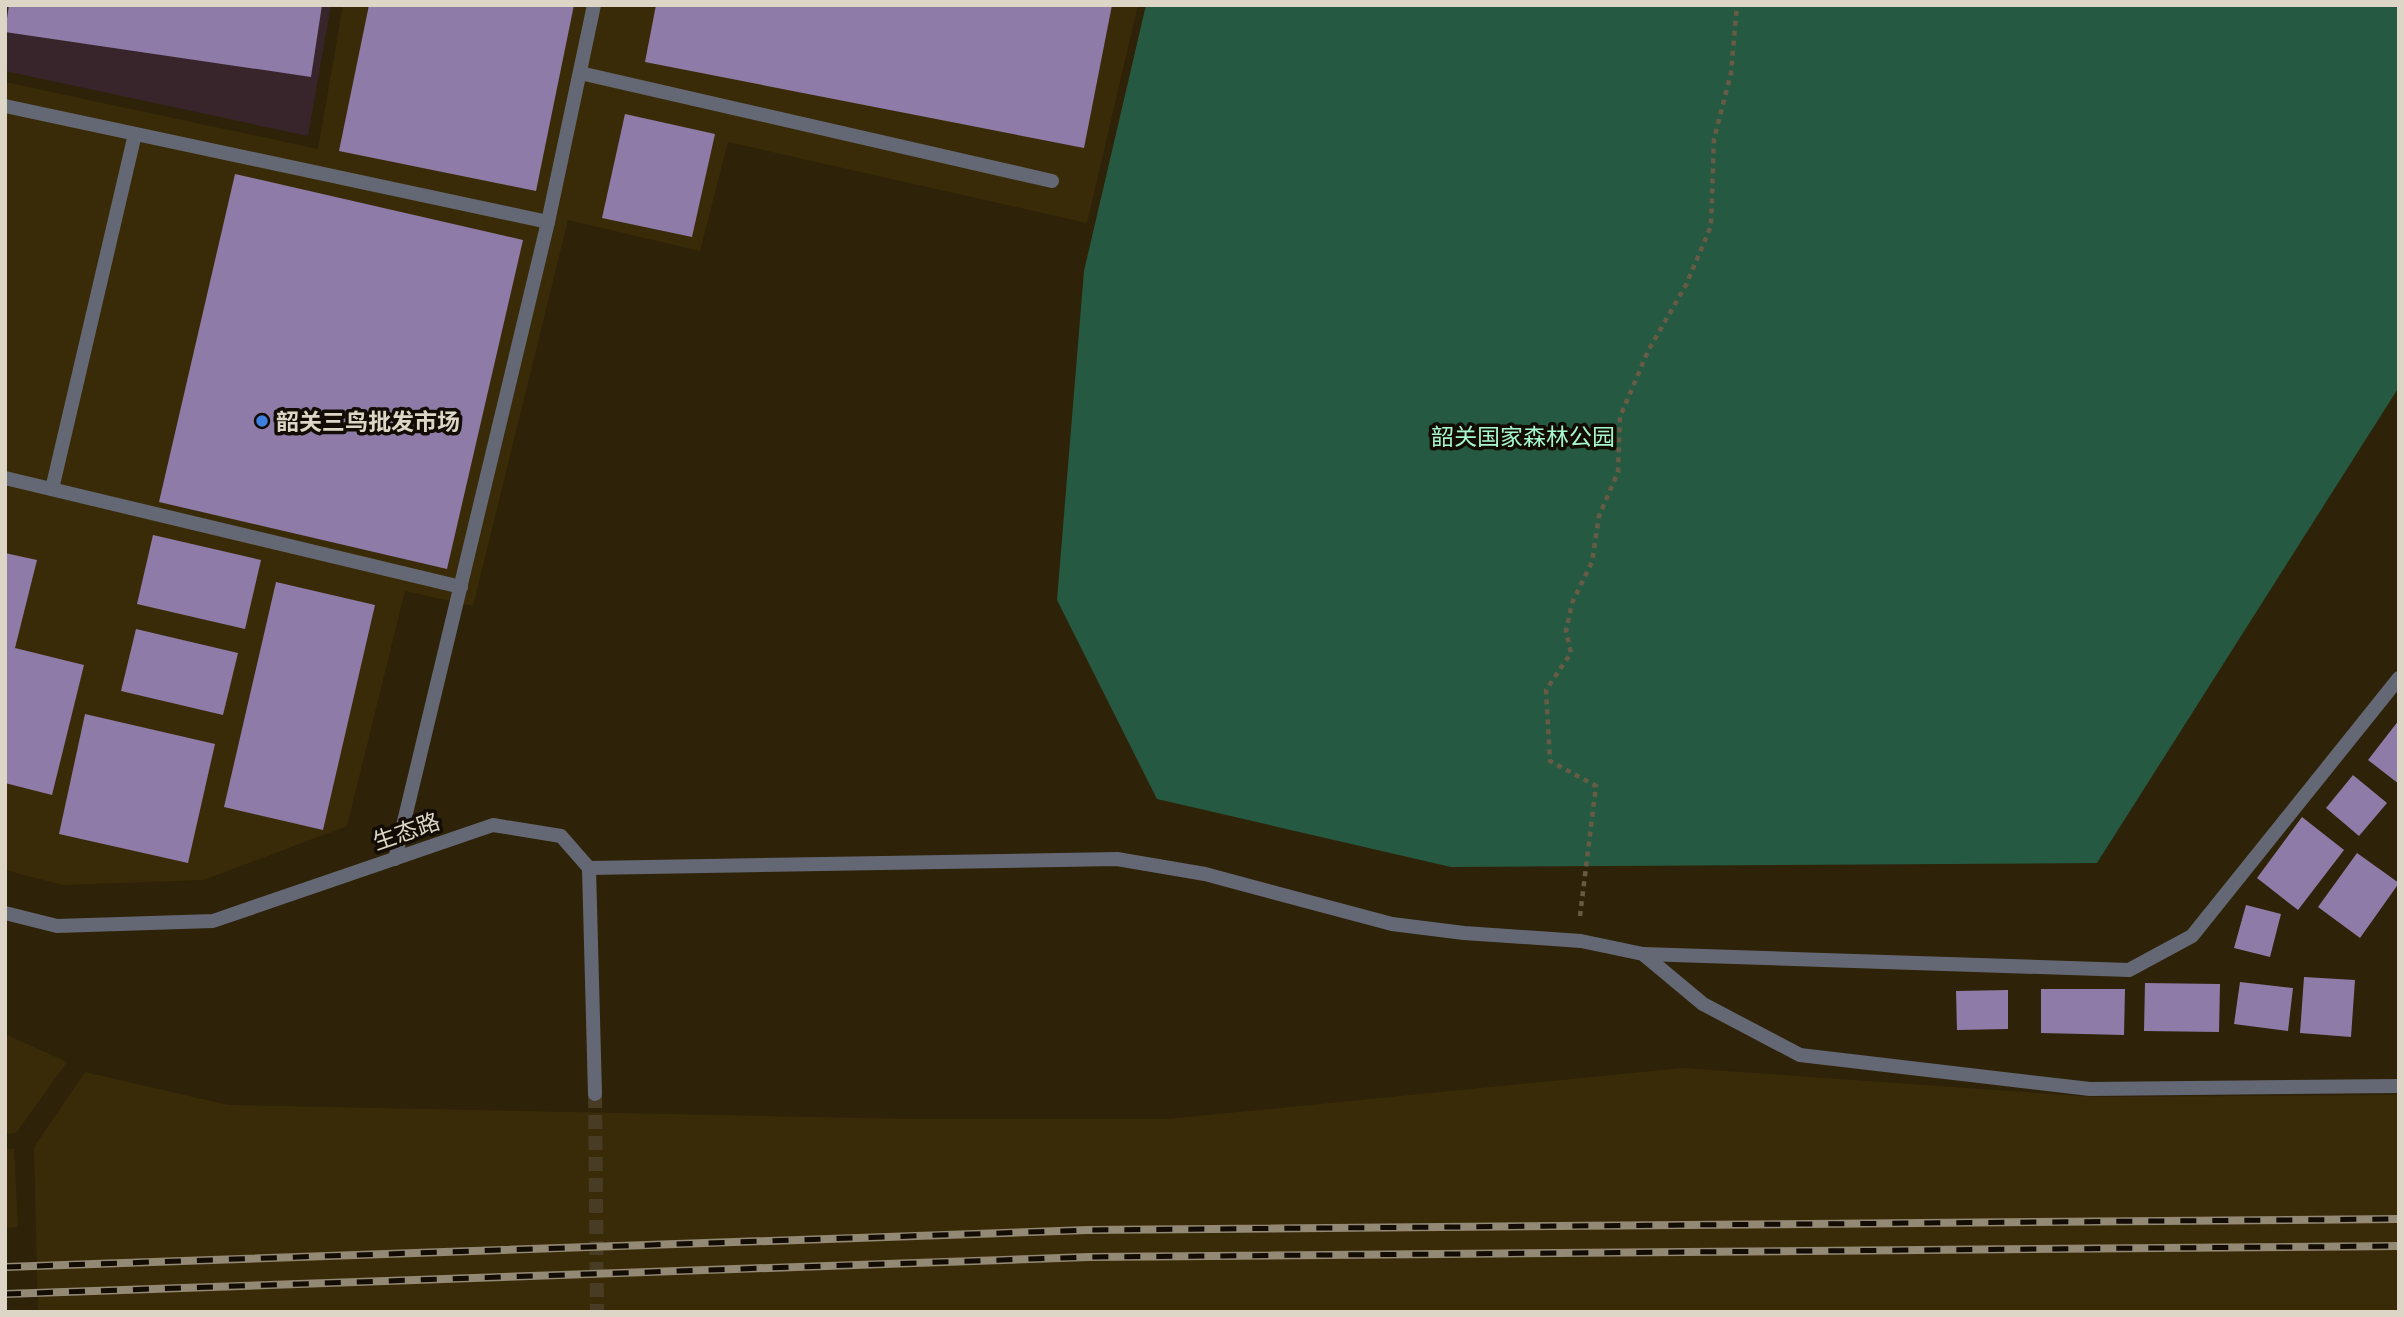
<svg xmlns="http://www.w3.org/2000/svg" width="2404" height="1317" font-family="Ubuntu,'Noto Sans SC',sans-serif">
<style>
.built{fill:#3a2b08}
.industrial{fill:#38252b}
.forest{fill:#265941}
.building{fill:#8e7ba7}
.lines{fill:none;stroke-linecap:round;stroke-linejoin:round}
.tertiary-tunnel{stroke:#483d24;stroke-width:14;stroke-dasharray:14 7;stroke-linecap:butt}
.path{stroke:#665c45;stroke-width:4.5;stroke-dasharray:5 5;stroke-linecap:butt}
.service{stroke:#646874;stroke-width:14}
.minor{stroke:#646874;stroke-width:14}
.tertiary{stroke:#646874;stroke-width:14}
.rail-casing{stroke:#938975;stroke-width:8}
.rail{stroke:#120c04;stroke-width:5;stroke-dasharray:16;stroke-linecap:butt}
.shop-dot{fill:#3f7fe0;stroke:#120c04;stroke-width:2.5}
.labels{text-anchor:middle;dominant-baseline:central;stroke-width:7;stroke-linejoin:round;paint-order:stroke}
.poi-label{font-size:23px;font-weight:bold;fill:#ddd5c6;stroke:#120c04;text-anchor:start}
.park-label{font-size:23px;fill:#a7f8cf;stroke:#120c04}
.street-label{font-size:23px;fill:#ddd5c6;stroke:#120c04}
</style>
<rect width="100%" height="100%" fill="#2e2208"/>
<g class="built">
<path d="M343,5H1138L1087,223L728,142L700,251L568,220L473,606L405,591L347,826L203,880L63,885L5,870V82L318,149Z"/>
<path d="M5,1034L67,1062L16,1133L5,1134Z"/>
<path d="M1683,1068L2094,1097L2399,1095V1312H38L34,1147L85,1072L228,1105L912,1119H1168Z"/>
<path d="M5,1149H14L18,1227L5,1228Z"/>
</g>
<path class="industrial" d="M5,5H331L308,136L5,71Z"/>
<path class="forest" d="M1146,5H2399V387L2097,863L1451,867L1157,799L1057,600L1084,271Z"/>
<g class="building">
<path d="M9,5H322L311,77L5,32Z"/>
<path d="M369,5H574L536,191L339,151Z"/>
<path d="M656,5H1112L1084,148L645,62Z"/>
<path d="M625,114L715,134L692,237L602,218Z"/>
<path d="M235,174L523,240L447,569L159,502Z"/>
<path d="M153,535L261,560L245,629L137,604Z"/>
<path d="M5,553L37,560L15,648L84,665L52,795L5,783Z"/>
<path d="M276,582L375,605L323,830L224,807Z"/>
<path d="M136,629L238,653L223,715L121,691Z"/>
<path d="M85,714L215,744L188,863L59,834Z"/>
<path d="M2399,720V784L2368,760Z"/>
<path d="M2353,775L2387,803L2359,836L2326,808Z"/>
<path d="M2302,817L2344,850L2298,910L2257,878Z"/>
<path d="M2357,853L2399,883L2360,938L2318,907Z"/>
<path d="M2246,905L2281,914L2270,957L2234,948Z"/>
<path d="M2304,977L2355,980L2351,1037L2300,1033Z"/>
<path d="M2240,982L2293,988L2288,1031L2234,1024Z"/>
<path d="M2145,983L2220,984L2219,1032L2144,1031Z"/>
<path d="M2041,989H2125L2124,1035L2041,1033Z"/>
<path d="M2008,990V1029L1957,1030L1956,991Z"/>
</g>
<g class="lines">
<path class="tertiary-tunnel" d="M595,1094L597,1312"/>
<path class="path" d="M1580,916L1596,786L1550,761L1546,690L1571,653L1566,631L1572,603L1592,562L1599,516L1618,472L1620,417L1648,351L1686,285L1711,226L1714,139L1731,73L1737,5"/>
<g class="service">
<path d="M580,73L1052,181"/>
<path d="M5,106L548,222L395,859"/>
<path d="M548,222L594,5"/>
<path d="M5,478L461,587"/>
<path d="M52,489L135,134"/>
</g>
<g class="minor">
<path d="M589,868L1117,859L1205,874L1392,924L1464,933L1581,941L1643,954L1703,1004L1800,1055L2090,1089L2399,1086"/>
<path d="M1643,954L2129,970L2192,936L2399,678"/>
</g>
<path class="tertiary" d="M5,913L57,926L213,921L493,825L561,836L589,868L595,1094"/>
<g class="rail-casing">
<g id="rail">
<path d="M5,1267L1088,1230L2399,1219"/>
<path d="M5,1294L1089,1257L2399,1246"/>
</g>
</g>
<use href="#rail" class="rail"/>
</g>
<circle class="shop-dot" cx="262" cy="421" r="7"/>
<g class="labels">
<g class="poi-label">
<text x="276" y="421">韶关三鸟批发市场</text>
</g>
<g class="park-label">
<text x="1523" y="436">韶关国家森林公园</text>
</g>
<g class="street-label">
<text transform="translate(406 831) rotate(-19)">生态路</text>
</g>
</g>
<rect width="2404" height="1317" fill="none" stroke="#ddd5c6" stroke-width="14"/>
</svg>
